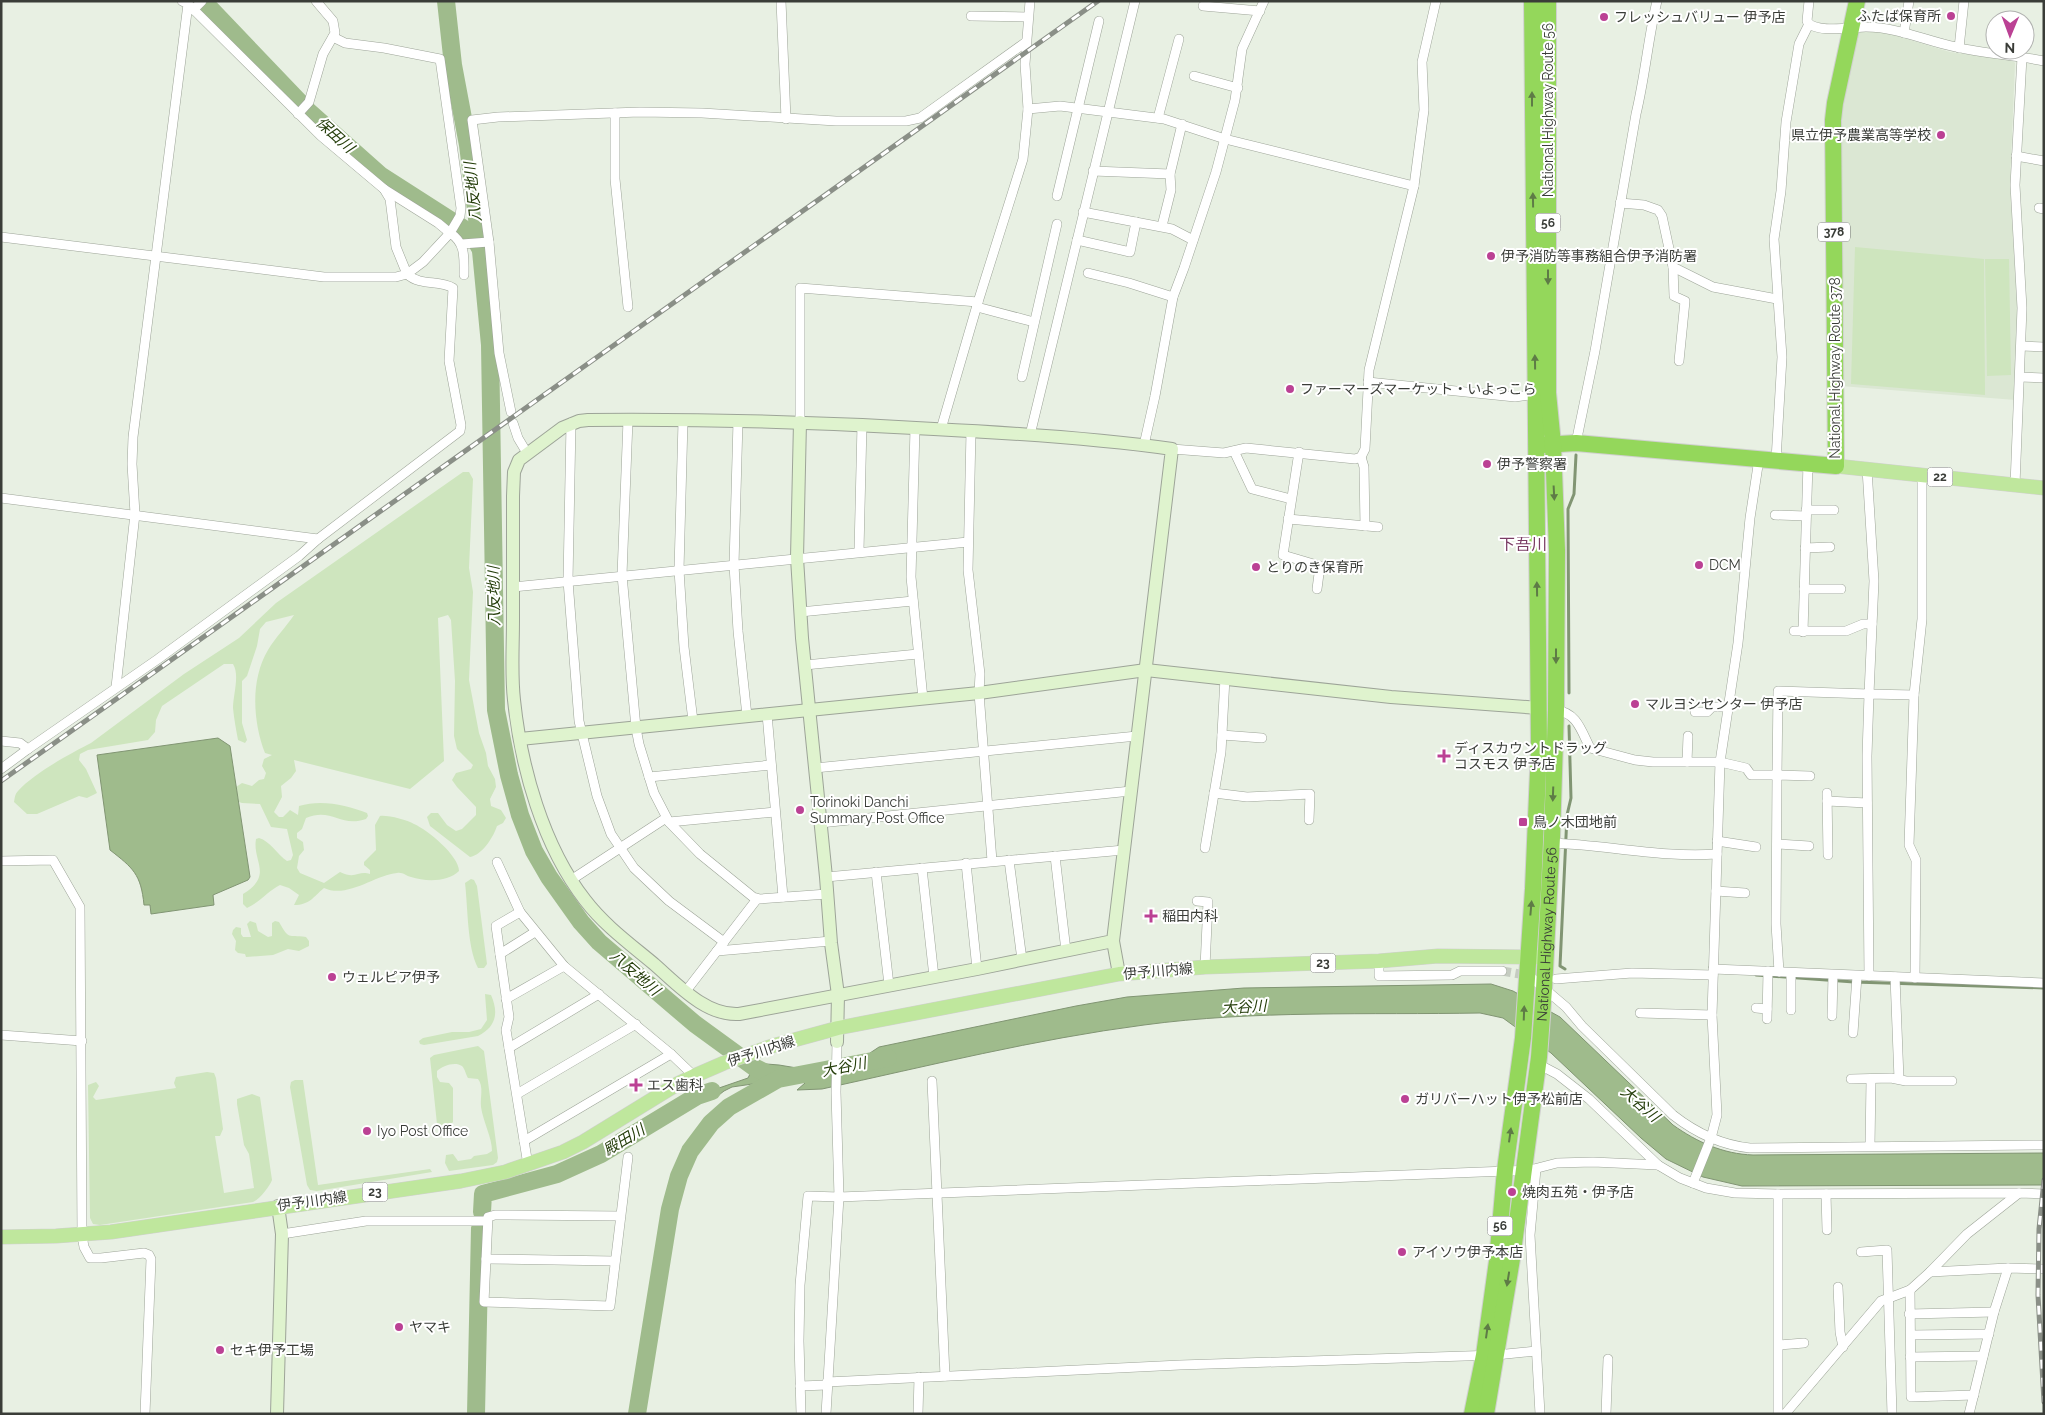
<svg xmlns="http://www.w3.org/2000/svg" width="2045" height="1415" font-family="Raleway,'Noto Sans JP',sans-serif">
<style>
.built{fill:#dbe7d3}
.green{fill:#cee5be}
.water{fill:#9fbb8c;stroke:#819573}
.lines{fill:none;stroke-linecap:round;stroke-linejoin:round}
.stream{stroke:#819573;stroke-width:3}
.river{stroke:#9fbb8c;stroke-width:18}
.street-tunnel{stroke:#c5ccc1;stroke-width:9;stroke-dasharray:9 4.5;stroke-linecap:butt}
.street-casing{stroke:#9da498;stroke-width:10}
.secondary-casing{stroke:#9da498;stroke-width:14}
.primary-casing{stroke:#d0d0cf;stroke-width:15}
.highway-casing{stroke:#d0d0cf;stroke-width:18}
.street{stroke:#fff;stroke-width:9}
.secondary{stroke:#dff3ce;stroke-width:12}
.primary{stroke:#bfe79d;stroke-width:14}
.highway{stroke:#94d75b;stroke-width:16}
.rail-casing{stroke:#8a8f87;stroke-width:5}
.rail{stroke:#fff;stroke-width:3;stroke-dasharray:9;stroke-linecap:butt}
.oneway{fill:#5e7b46}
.poi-dot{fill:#bb4194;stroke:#fff;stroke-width:2}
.labels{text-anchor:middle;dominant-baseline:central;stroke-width:4;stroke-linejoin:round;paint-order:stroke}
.shield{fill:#fff;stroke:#757774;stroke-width:1}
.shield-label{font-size:12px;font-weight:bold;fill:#3a3d38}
.poi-label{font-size:14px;fill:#3a3d38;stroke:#fff;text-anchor:start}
.street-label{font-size:14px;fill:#3a3d38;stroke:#fff}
.water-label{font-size:15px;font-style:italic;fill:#253e0b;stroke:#fff}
.quarter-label{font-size:16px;fill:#7a3c64;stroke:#fff}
</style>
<rect width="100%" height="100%" fill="#e8f0e3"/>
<path class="built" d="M1874,31L1887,33L1950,52L2012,60L2015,63L2010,185L2018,321L2015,400L1841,386L1838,139L1844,90L1859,32Z"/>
<g class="green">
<path d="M1855,247L1984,259L1985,395L1851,384Z"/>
<path d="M1985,259H2009L2011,375L1987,376Z"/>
<path d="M463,472H469L473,479L469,568L473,592L469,680L479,733L486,753L488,766L495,779L496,787L490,799L491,806L501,810L506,818L503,823L497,826C493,838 482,855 470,857L430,826L427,817L431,813H438L447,825L456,831L462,829L476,815V807L457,787L452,780L456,773L471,769L473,765L457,749L454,736L455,681L451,620L448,615L438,618L444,761L410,789L294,760L296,771L291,778L281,786L282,797L274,812L279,817H283L290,810L298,815L299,806C321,799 347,805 367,813L368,816L366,819C340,828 332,807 306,818L302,829L297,833V838L303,842L304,850L299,856L297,868L300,873L324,883L340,872C356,880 358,870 370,874V870L364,865V862L376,850L375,825L380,816C388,815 407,820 414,824C428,830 459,856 459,871C448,882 426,882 411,877C406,876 403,872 397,873C375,875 347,899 324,888C313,897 310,905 294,905L299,895L289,888L280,885C268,891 260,902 247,908L243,904V894C274,875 252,861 256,839L259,838C270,841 277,854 287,861L291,860L293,855L287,829L271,827L260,804L242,803L239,802L236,787L242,783L252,786L259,780L264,779L266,773L262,766L264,759L272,755L265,753C253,722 250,680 268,650C275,638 286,627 294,615L266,622L260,629L257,646L247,676L242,681V723L247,740L245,743L238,740C236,729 234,719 233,708C233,695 240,675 233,664H224L162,706L156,720L155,732L148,740L88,750L80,754L79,760L86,769L97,793L87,798L79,796L37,814H27L14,802C15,797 15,794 18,791C33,774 71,753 91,743L184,674L239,638L276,603Z"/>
<path d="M471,879L474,880L477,886L487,964L484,968H478C467,947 468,908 465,883Z"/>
<path d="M250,921L256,923L258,931L268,937L272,936V923L275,921L279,922C290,941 287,934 306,937L309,941V946L299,951L288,949L273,955L246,957L245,954L238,953L235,950L236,941L232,934L233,930L236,927L241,928V934L243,937H251L247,924Z"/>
<path d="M485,994L491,995C499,1013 496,1027 478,1036L424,1045L420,1044L419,1041L423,1038L452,1032H469L481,1029L487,1020Z"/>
<path d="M478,1046L484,1051L498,1158L497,1162L493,1165L449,1171L445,1163L446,1155L453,1154L458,1161L471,1159L474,1156L487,1154L492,1151C492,1138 483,1121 481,1107C480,1097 484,1087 478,1079L468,1078C466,1075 465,1069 462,1066C455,1061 442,1066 437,1071V1077L440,1082L449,1083L453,1088V1122C450,1126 445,1126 439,1126L437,1124L430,1058L434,1055Z"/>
<path d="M207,1072L214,1073L216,1078L223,1129L220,1136H215L224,1193L254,1188L249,1154L244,1145L237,1104V1099L252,1094L260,1097L272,1180C270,1186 259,1200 253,1202L100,1225L93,1224L90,1218L88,1085L96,1082L99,1086L93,1097L96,1100L176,1088L174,1083L176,1077Z"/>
<path d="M295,1080H303L318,1185L430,1169L432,1172L317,1191L310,1190L307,1185L290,1087L291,1082Z"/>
</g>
<g class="water">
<path d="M218,738L230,746L250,877L248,880L213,895L214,905L151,914L150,905H144C141,874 133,868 110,850L97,755Z"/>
<path d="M1491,984L1513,991L1560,1017L1673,1125C1697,1142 1723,1154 1753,1155L2044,1153V1185L1742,1186L1703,1177L1666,1159L1641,1138L1551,1053L1503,1018L1480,1013C1369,1015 1255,1010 1144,1025C1036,1039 928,1066 822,1089L797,1090L805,1083L803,1082H766L732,1087L724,1091L715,1098L714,1093L692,1102L690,1098L748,1078L751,1072L745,1066L754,1063L779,1065L809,1070H852L861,1067L870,1053L879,1047L1076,1006L1127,997L1244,988Z"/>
</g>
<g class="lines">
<g class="stream">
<path d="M1569,693L1568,509L1574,494L1576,455"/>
<path d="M1565,969L1560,966L1567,815L1571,798L1569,726"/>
<path d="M1756,975L1854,982L2044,988"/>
</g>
<g class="river">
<path d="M203,1L308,111L380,175L472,234L480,248"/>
<path d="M446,1L453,65L468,145L481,251L490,345L496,710L509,775L520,815L534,851L549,877L581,922L599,942L695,1024L754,1067L772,1076"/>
<path d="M482,1212L483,1194L557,1174L601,1154L697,1096L712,1091"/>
<path d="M476,1414L480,1228"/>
<path d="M637,1414L670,1209L679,1176L690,1151L711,1123L729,1107L778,1079L888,1058"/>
</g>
<path class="street-tunnel" d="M1502,971L1531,976"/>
<g class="street-casing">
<g id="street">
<path d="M781,1L786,119"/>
<path d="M1809,1L1807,21C1814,34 1853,27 1866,27C1897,27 1926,41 1956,47C1985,54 2015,55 2044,61"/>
<path d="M1203,6L1260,11"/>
<path d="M193,10L202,1"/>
<path d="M971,16L1028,17"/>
<path d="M1904,33L1909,1"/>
<path d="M333,37L345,43L384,48L440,59L461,208L460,216L450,233C466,243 464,258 464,275"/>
<path d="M1959,48L1964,1"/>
<path d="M1194,76L1238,88"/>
<path d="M1028,109L1060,106L1164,119L1225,139L1414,186"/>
<path d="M615,113V179L628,307"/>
<path d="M298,114L309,102L323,54L335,33L333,21L316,1"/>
<path d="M1158,118L1179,39"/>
<path d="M2016,156L2044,161"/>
<path d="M1093,171L1170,174"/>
<path d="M1057,196L1099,21"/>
<path d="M1620,203L1644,205L1658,210L1662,216L1673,267L1713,287L1777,299"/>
<path d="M2039,208L2044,209"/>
<path d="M1083,212L1172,229L1193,240"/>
<path d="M1162,226L1171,190L1170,174L1182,124"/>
<path d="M1,237L324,277H396L407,274L396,247L390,199L384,189L321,136L188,4"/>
<path d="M1077,240L1130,252L1136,222"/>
<path d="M462,244L489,242"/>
<path d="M1673,267L1674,296L1685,301L1679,361"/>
<path d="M1088,273L1129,283L1173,297"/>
<path d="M977,307L1034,322"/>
<path d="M2022,346L2044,347"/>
<path d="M1022,377L1057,224"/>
<path d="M2020,377L2044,378"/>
<path d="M1368,382L1515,397L1538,394"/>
<path d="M511,412L499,353L489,242L472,120L498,117L640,112L702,113L836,121H906L920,118L1026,42"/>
<path d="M628,420L622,575L636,728L639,744L654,793L669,822L700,854L753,897L760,899L827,894"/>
<path d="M683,421L679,570L684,647L693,721"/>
<path d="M738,421L734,565L738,631L747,716"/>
<path d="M800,422V288L978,302"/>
<path d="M513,423L518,438L527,453"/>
<path d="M571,423L568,581L579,721L597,796L611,834L634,868L669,901L724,942"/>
<path d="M915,428L911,577L923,699"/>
<path d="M941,429L978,302L1023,159L1028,109L1025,64L1030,1"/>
<path d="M971,431L968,570L980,674L979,693L992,861"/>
<path d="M1030,435L1135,1"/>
<path d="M1576,443L1595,351L1636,114C1645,77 1648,39 1657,1"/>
<path d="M1144,445L1155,396L1173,297L1184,268L1216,172L1235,100L1242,49L1264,1"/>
<path d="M1172,449L1224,453L1246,448L1355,459L1361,457L1365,449L1369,370L1414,186L1424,110L1422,62L1436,1"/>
<path d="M1234,451L1252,489L1291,499"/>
<path d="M1299,452L1283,555L1327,568"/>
<path d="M1361,457L1364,467L1365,526"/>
<path d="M1776,460L1782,357L1774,239L1781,191L1786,122L1799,44L1809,24"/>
<path d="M2015,485L2022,308L2015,185L2022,57"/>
<path d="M1,498L318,539"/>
<path d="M1806,510H1834"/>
<path d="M1775,515L1806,516"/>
<path d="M1288,519L1378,527"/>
<path d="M1805,548L1830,547"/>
<path d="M859,551L862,424"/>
<path d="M513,587L968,542"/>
<path d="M1317,589L1320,566"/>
<path d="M1804,589H1841"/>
<path d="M800,612L913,601"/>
<path d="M1794,631H1846L1863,624H1872"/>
<path d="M1803,632L1808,463"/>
<path d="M805,665L918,654"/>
<path d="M116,687L135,514L132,464L133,437L188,4L182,1"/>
<path d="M1556,710C1577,713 1581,730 1590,748L1635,760L1653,762H1720L1746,768L1751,775H1777L1778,691L1869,694L1874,581L1867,469"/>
<path d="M1695,712H1707L1712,707H1728"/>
<path d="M767,714L783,897"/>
<path d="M1222,735L1262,738"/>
<path d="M1,741L20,743L28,749L158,659L299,556L318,539L460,431L461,425L449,361L453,288C439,279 421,287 407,274L423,262L450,233L438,223L384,189"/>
<path d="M1687,762L1688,736"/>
<path d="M815,768L1137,736"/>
<path d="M1,769L28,749"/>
<path d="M649,777L771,765"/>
<path d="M1214,793L1247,797L1310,794L1309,820"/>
<path d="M1827,793L1828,855"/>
<path d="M1827,801L1867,803"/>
<path d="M669,822L775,812"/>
<path d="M820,823L1131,791"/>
<path d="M1717,841L1756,847"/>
<path d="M1552,843C1607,845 1662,858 1717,854"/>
<path d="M1777,844L1809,846"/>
<path d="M1205,848L1221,752L1225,678"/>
<path d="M1055,856L1066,951"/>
<path d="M1009,860L1022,960"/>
<path d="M1,861L53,860L80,907L82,1235L84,1247L90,1258H101L144,1253L149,1255L151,1259L145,1414"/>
<path d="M497,862L520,912L564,966L671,1054L694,1076"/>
<path d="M966,863L977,969"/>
<path d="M922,868L934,977"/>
<path d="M876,872L889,985"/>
<path d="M826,877L1124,850"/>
<path d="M571,880L666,818"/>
<path d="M1716,891L1745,893"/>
<path d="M1197,901L1208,902L1205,967"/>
<path d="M520,912L496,926L509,1017L506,1030L528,1165"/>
<path d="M717,951L831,941"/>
<path d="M500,954L535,932"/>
<path d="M1379,961V976L1452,975L1460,971H1502"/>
<path d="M1713,969L2044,983"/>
<path d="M1779,972L1776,924L1777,775L1810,776"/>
<path d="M1526,973L1566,1007L1582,1026L1673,1115C1696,1133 1721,1145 1750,1148L2042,1145"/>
<path d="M1869,976L1867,756L1869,694L1914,695"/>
<path d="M1895,977L1899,1079"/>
<path d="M1915,978L1916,860L1909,845L1914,695L1922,619V475"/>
<path d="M1556,979L1632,973L1713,975"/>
<path d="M686,991L757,899"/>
<path d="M506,999L564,966"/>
<path d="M1756,1008L1767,1009"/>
<path d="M1791,1010V973"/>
<path d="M1640,1013L1712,1015"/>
<path d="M1832,1016L1833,975"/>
<path d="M1767,1019L1768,971"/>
<path d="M1853,1033L1857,976"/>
<path d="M1,1035L82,1041"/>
<path d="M509,1048L599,994"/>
<path d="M1538,1064L1557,1074L1589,1099L1658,1165L1680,1178L1706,1188L1735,1193L1778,1194L2019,1193L2044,1194"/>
<path d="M1851,1079L1891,1078L1906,1081H1952"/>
<path d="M932,1081L945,1376"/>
<path d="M517,1094L636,1024"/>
<path d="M524,1141L671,1054"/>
<path d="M1870,1146L1871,1080"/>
<path d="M1536,1169L1530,1235L1540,1414"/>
<path d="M1693,1183L1711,1138L1717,1115L1712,1015L1720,762L1738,643L1750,518L1759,459"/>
<path d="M1826,1194L1827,1230"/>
<path d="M621,1216L495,1215L488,1217L484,1302L610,1306L628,1157"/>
<path d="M282,1234L366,1221H487"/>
<path d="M1861,1252L1887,1250L1892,1414"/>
<path d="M486,1259L615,1261"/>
<path d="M1930,1272L2008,1268L2044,1269"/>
<path d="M1838,1287L1840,1332L1843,1347"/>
<path d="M1910,1290L1911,1397L1974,1395"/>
<path d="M1909,1314L1994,1312"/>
<path d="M1911,1335L1989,1334"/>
<path d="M1779,1345L1804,1343"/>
<path d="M1910,1357L1983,1356"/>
<path d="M827,1382L1180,1365L1496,1355L1536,1351"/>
<path d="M800,1386L827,1385"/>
<path d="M801,1414L799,1341L800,1285L808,1196L839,1197L1530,1170L1557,1163L1593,1162L1658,1165"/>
<path d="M826,1414L839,1197L836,1092L837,1042"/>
<path d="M918,1414L919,1377"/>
<path d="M1606,1414L1608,1359"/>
<path d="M1778,1414V1194"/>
<path d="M1785,1414L1881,1301L1910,1290L1930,1272L1967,1234L2019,1193"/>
<path d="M1969,1414L1994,1312L2008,1268"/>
</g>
</g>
<g class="secondary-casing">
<g id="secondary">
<path d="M800,422L797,558L802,638L826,877L831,943L838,995L837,1042"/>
<path d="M520,739L979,693L1146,670L1391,697L1539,708"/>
<path d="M1113,941L977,969L739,1014C706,1016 678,985 654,964C630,944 604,925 585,900C543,846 521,767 514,700C511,674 513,647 513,620C513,579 513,537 513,496L514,472L519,460L562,428L579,421L588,420C703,419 819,422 934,429C1013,433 1093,438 1172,449L1113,941L1119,974"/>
<path d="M277,1414L282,1234L278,1206"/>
</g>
</g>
<g class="primary-casing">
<g id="primary">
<path d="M1836,466L2044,488"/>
<path d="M1,1237L56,1236L111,1232L461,1181L505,1172L563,1152L583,1142L679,1083L694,1076L724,1063L772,1046L838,1028L1119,974L1205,967L1379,961L1438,956L1538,957"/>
</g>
</g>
<g class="highway-casing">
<g id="highway">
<path d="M1543,445L1576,443L1836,466L1833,120L1835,103L1857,1"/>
<path d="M1472,1414L1484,1355L1497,1261L1505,1170L1523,1038L1533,889L1539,748L1532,1"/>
<path id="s1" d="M1486,1414L1512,1259L1539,1057L1544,989L1552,837L1556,710L1557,550L1553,444L1548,393V1"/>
</g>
</g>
<use href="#street" class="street"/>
<use href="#secondary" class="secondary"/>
<use href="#primary" class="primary"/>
<use href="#highway" class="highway"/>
<g class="rail-casing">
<g id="rail">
<path d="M1,781L1098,1"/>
<path d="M2044,1180L2039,1229L2038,1295L2044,1402"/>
</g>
</g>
<use href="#rail" class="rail"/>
</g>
<defs><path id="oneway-solid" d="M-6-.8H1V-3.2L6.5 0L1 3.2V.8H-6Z" transform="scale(1.25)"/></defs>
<g class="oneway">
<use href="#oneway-solid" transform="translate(1532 99) rotate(-90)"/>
<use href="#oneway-solid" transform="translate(1533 200) rotate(-91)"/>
<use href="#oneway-solid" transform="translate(1548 277) rotate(90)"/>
<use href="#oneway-solid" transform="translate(1535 362) rotate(-91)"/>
<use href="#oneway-solid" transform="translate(1554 493) rotate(87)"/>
<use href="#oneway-solid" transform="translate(1537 589) rotate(-91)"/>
<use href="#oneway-solid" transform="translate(1556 656) rotate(90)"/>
<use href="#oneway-solid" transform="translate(1553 794) rotate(92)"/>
<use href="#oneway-solid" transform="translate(1531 908) rotate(-85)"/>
<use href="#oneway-solid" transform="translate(1524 1013) rotate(-88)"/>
<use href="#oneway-solid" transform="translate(1510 1135) rotate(-82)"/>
<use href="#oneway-solid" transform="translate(1508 1279) rotate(99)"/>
<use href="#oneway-solid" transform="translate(1487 1331) rotate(-82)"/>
</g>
<g class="poi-dot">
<circle cx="1951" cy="16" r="5"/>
<circle cx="1604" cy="17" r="5"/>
<circle cx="1941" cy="135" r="5"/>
<circle cx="1491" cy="256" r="5"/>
<circle cx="1290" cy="389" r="5"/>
<circle cx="1487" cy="464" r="5"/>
<circle cx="1699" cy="565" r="5"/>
<circle cx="1256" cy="567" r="5"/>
<circle cx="1635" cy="704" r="5"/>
<path d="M1441.5 748.5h5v5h5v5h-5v5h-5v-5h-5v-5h5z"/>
<circle cx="800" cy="810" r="5"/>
<rect x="1518" y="817" width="10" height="10" rx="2.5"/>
<path d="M1148.5 908.5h5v5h5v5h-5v5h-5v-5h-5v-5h5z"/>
<circle cx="332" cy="977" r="5"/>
<path d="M633.5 1077.5h5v5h5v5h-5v5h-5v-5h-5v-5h5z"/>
<circle cx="1405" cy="1099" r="5"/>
<circle cx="367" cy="1131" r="5"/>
<circle cx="1512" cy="1192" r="5"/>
<circle cx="1402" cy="1252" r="5"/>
<circle cx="399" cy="1327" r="5"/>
<circle cx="220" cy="1350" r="5"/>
</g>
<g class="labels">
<g class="shield">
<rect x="1535.5" y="213.5" width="25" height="19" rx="4"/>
<rect x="1818" y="222.5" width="32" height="19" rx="4"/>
<rect x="1927.5" y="467.5" width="25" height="19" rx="4"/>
<rect x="1310.5" y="953.5" width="25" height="19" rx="4"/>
<rect x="362.5" y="1182.5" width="25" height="19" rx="4"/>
<rect x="1487.5" y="1216.5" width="25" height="19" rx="4"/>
</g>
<g class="shield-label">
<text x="1548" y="223">56</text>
<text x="1834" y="232">378</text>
<text x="1940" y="477">22</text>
<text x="1323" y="963">23</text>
<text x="375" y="1192">23</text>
<text x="1500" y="1226">56</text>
</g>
<g class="poi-label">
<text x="1941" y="16" text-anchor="end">ふたば保育所</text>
<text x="1614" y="17">フレッシュバリュー 伊予店</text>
<text x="1931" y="135" text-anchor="end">県立伊予農業高等学校</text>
<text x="1501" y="256">伊予消防等事務組合伊予消防署</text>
<text x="1300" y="389">ファーマーズマーケット・いよっこら</text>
<text x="1497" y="464">伊予警察署</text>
<text x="1709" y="565">DCM</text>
<text x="1266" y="567">とりのき保育所</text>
<text x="1645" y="704">マルヨシセンター 伊予店</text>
<text x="1454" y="748">ディスカウントドラッグ<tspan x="1454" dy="16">コスモス 伊予店</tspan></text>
<text x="810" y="802">Torinoki Danchi<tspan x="810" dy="16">Summary Post Office</tspan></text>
<text x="1533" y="822">鳥ノ木団地前</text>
<text x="1162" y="916">稲田内科</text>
<text x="342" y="977">ウェルピア伊予</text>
<text x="647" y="1085">エス歯科</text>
<text x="1415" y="1099">ガリバーハット伊予松前店</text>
<text x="377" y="1131">Iyo Post Office</text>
<text x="1522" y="1192">焼肉五苑・伊予店</text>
<text x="1412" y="1252">アイソウ伊予本店</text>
<text x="409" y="1327">ヤマキ</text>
<text x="230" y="1350">セキ伊予工場</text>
</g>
<g class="street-label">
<text transform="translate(1548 110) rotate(-90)">National Highway Route 56</text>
<text transform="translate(1835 368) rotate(-90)">National Highway Route 378</text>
<text stroke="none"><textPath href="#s1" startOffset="484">National Highway Route 56</textPath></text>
<text transform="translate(1158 971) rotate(-5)">伊予川内線</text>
<text transform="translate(761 1051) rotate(-18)">伊予川内線</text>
<text transform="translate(312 1201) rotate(-8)">伊予川内線</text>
</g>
<g class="water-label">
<text transform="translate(335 135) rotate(42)">保田川</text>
<text transform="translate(473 192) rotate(-96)">八反地川</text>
<text transform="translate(494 596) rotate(-91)">八反地川</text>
<text transform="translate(635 973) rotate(41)">八反地川</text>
<text transform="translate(1244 1007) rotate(-3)">大谷川</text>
<text transform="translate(844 1067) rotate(-11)">大谷川</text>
<text transform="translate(1640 1104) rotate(41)">大谷川</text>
<text transform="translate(624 1140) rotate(-31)">殿田川</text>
</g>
<g class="quarter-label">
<text x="1523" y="544">下吾川</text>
</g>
</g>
<rect width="2045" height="1415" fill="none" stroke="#3a3d38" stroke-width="5"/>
<g transform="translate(2010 35) rotate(181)"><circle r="24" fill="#ffffff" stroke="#b0b1af"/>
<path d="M0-4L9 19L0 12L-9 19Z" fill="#bb4194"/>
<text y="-8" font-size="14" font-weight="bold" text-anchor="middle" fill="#3a3d38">N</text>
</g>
</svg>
